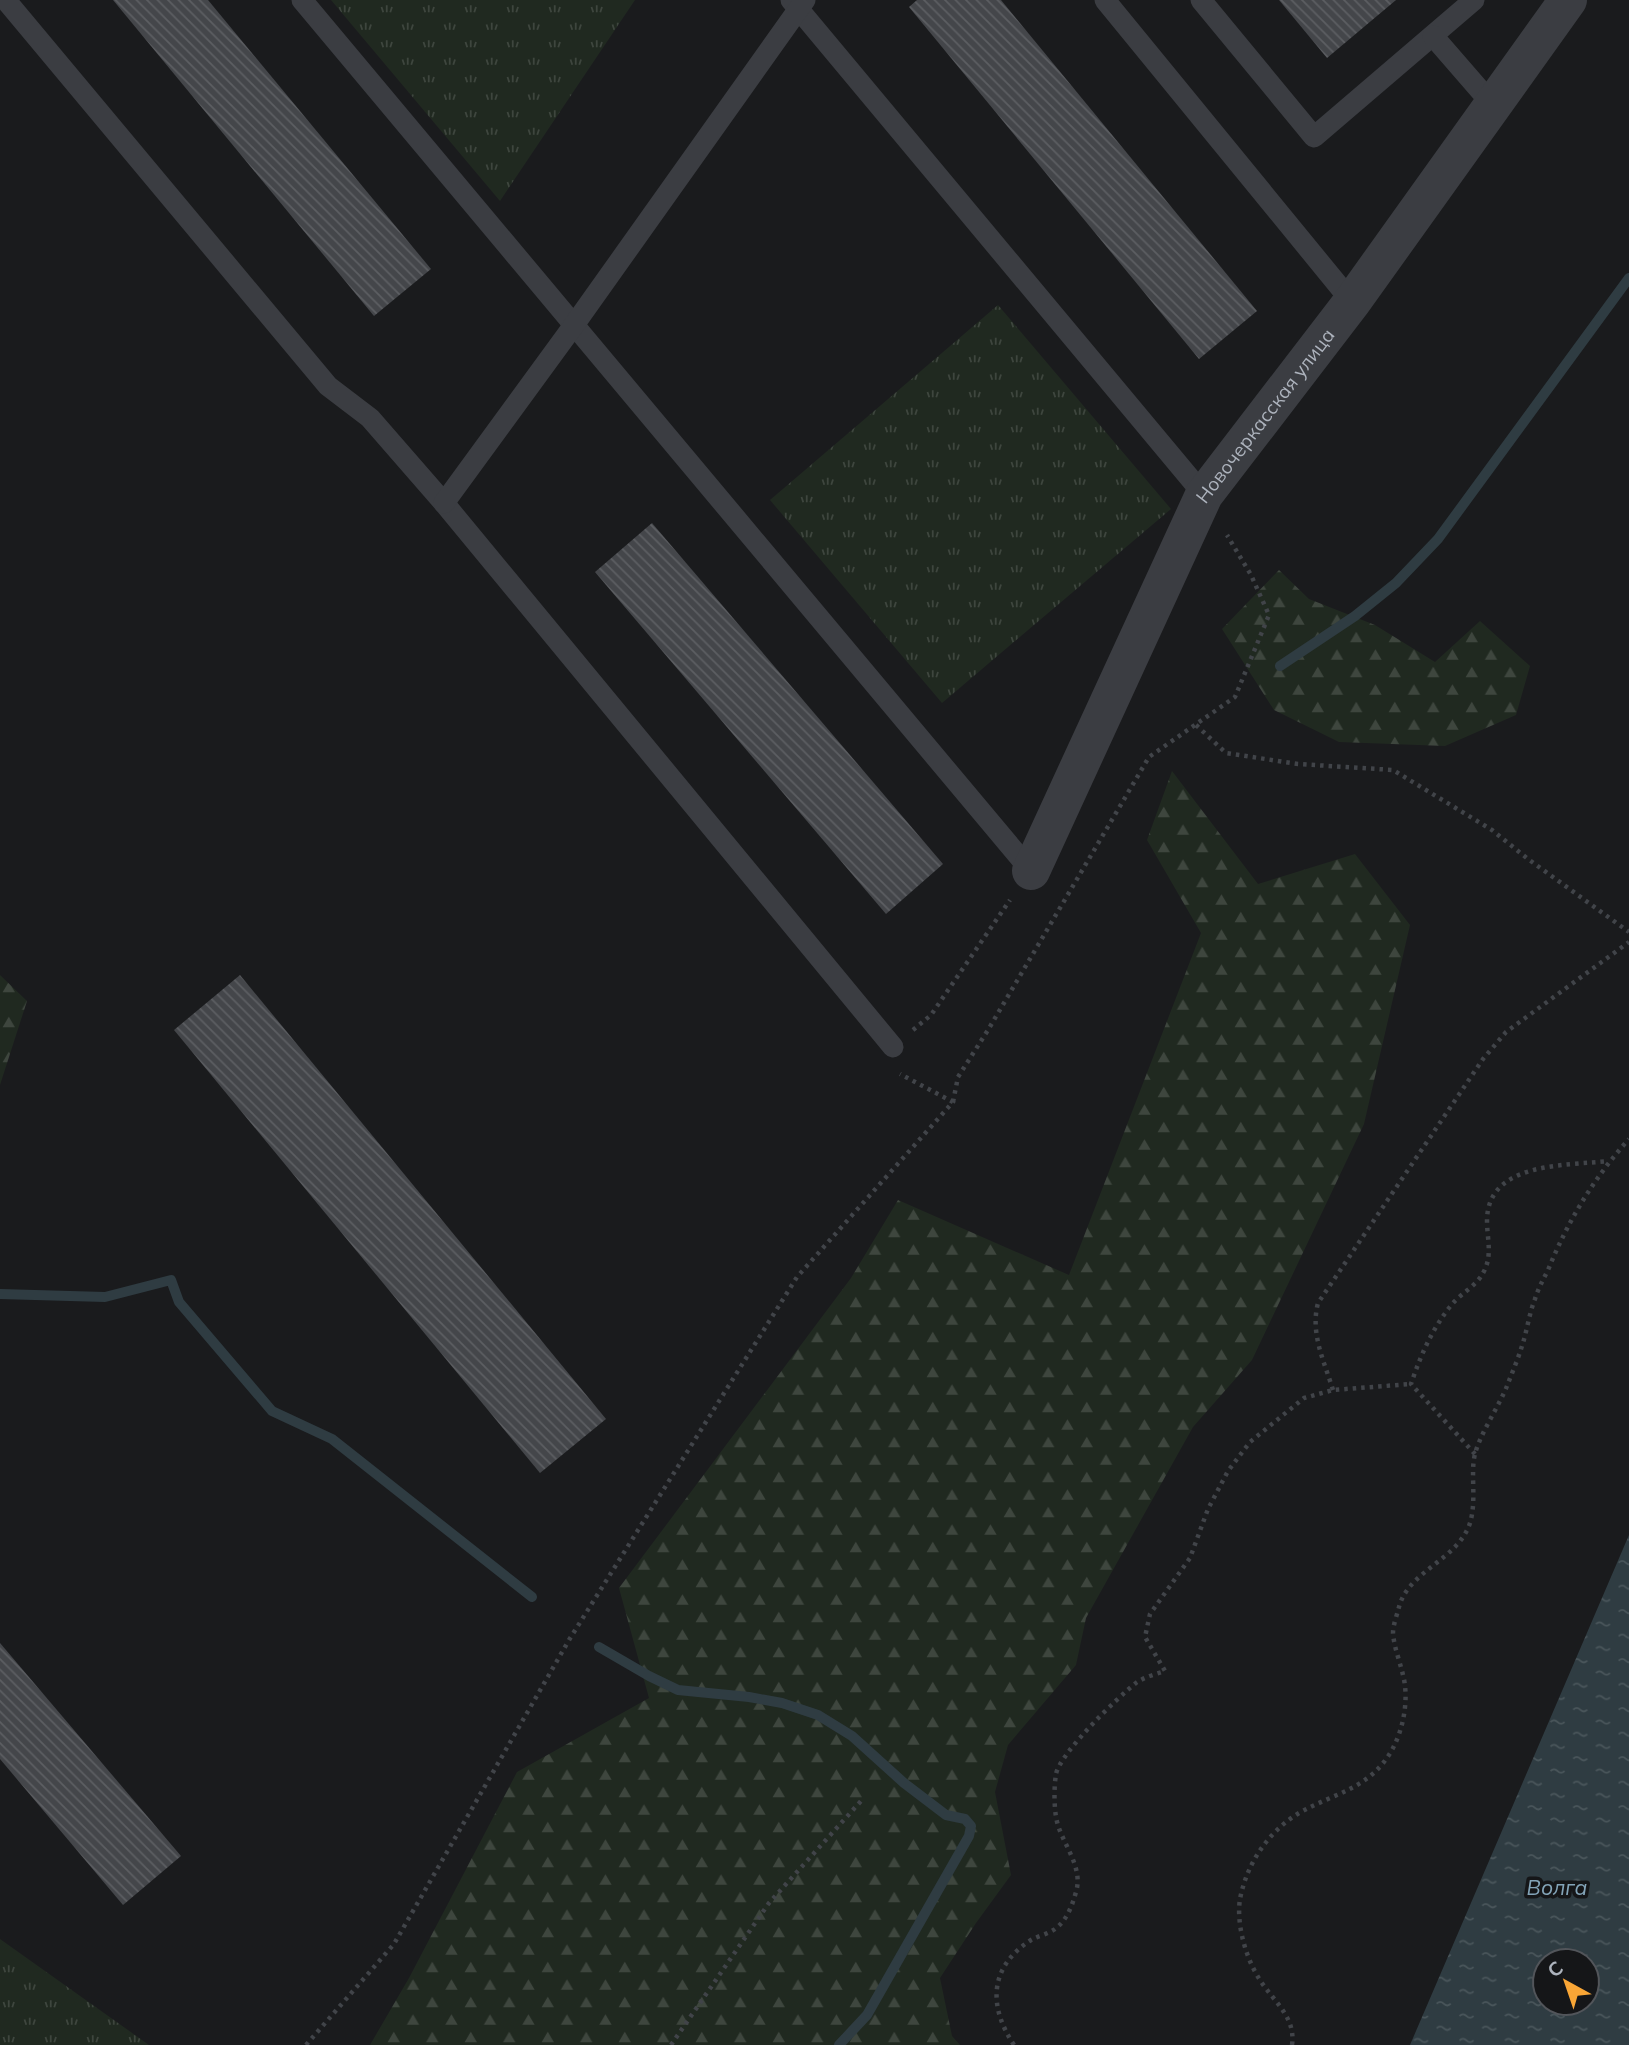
<svg xmlns="http://www.w3.org/2000/svg" width="1629" height="2045" font-family="Mulish,sans-serif">
<style>
.grass{fill:url(#grass-tufts)}
.forest{fill:url(#forest-firs)}
.water{fill:url(#water-ripples);fill-rule:evenodd}
.lines{fill:none;stroke-linecap:round;stroke-linejoin:round}
.stream{stroke:#2f3c42;stroke-width:10}
.building{fill:url(#building-back-hatch)}
.path{stroke:#414449;stroke-width:4.5;stroke-dasharray:3.5 5;stroke-linecap:butt}
.lane{stroke:#3b3d42;stroke-width:21}
.street{stroke:#3b3d42;stroke-width:38}
.labels{text-anchor:middle;dominant-baseline:central;stroke-width:7;stroke-linejoin:round;paint-order:stroke}
.street-label{font-size:19px;fill:#adb3bd;stroke:#151618}
.water-label{font-size:21px;font-style:italic;fill:#83a4b8;stroke:#151618}
</style>
<defs>
<pattern id="grass-tufts" width="24" height="20" patternUnits="userSpaceOnUse" patternTransform="scale(1.75)"><rect width="24" height="20" fill="#202920"/><path d="M3 7l-1-3M5 7V3M7 7l1-3M15 17l-1-3M17 17v-4M19 17l1-3" fill="none" stroke="#3e463e"/></pattern>
<pattern id="forest-firs" width="22" height="20" patternUnits="userSpaceOnUse" patternTransform="scale(1.75)"><rect width="22" height="20" fill="#202920"/><path d="M5 1l3.5 6h-7zM16 11l3.5 6h-7z" fill="#3e463e"/></pattern>
<pattern id="water-ripples" width="26" height="14" patternUnits="userSpaceOnUse" patternTransform="scale(1.75)"><rect width="26" height="14" fill="#2f3c42"/><path d="M2 4q2-2 4 0t4 0M15 11q2-2 4 0t4 0" fill="none" stroke="#4a565b"/></pattern>
<pattern id="building-back-hatch" width="6" height="6" patternUnits="userSpaceOnUse" patternTransform="scale(1.75)"><rect width="6" height="6" fill="#44464a"/><path d="M-1 5l2 2M0 0l6 6M5-1l2 2" fill="none" stroke="#5c5e62"/></pattern>
</defs>
<rect width="100%" height="100%" fill="#1a1b1d"/>
<g class="grass">
<path d="M331,0H635L500,201Z"/>
<path d="M998,305L1171,509L942,703L770,500Z"/>
<path d="M0,1939L149,2045H0Z"/>
</g>
<g class="forest">
<path d="M1279,570L1309,599L1375,625L1435,662L1480,621L1530,666L1516,715L1445,746L1339,742L1274,710L1222,629Z"/>
<path d="M1172,771L1258,884L1355,854L1410,925L1364,1124L1252,1360L1193,1427L1086,1618L1076,1665L1008,1745L995,1792L1011,1875L976,1923L940,1978L952,2036L960,2045H370L409,1978L517,1772L649,1698L619,1588L851,1278L898,1200L1069,1275L1201,933L1147,840Z"/>
<path d="M0,975L27,1001L0,1085Z"/>
</g>
<path class="water" d="M1629,1535V2045H1410ZM1545,1961H1587V2003H1545Z"/>
<g class="lines">
<g class="stream">
<path d="M1280,666L1355,616L1396,583L1438,539L1629,278"/>
<path d="M0,1294L105,1297L171,1280L179,1302L272,1411L332,1439L532,1597"/>
<path d="M599,1647L649,1676L678,1690L749,1697L782,1703L818,1715L852,1736L904,1783L946,1815L965,1819L971,1826L969,1836L867,2015L839,2045"/>
</g>
</g>
<g class="building">
<path d="M113,0H208L431,269L374,316Z"/>
<path d="M917,0H1001L1257,311L1199,359L909,7Z"/>
<path d="M1279,0H1396L1327,58Z"/>
<path d="M652,523L943,864L886,914L595,572Z"/>
<path d="M240,975L606,1419L540,1473L174,1030Z"/>
<path d="M0,1643L181,1856L123,1905L0,1759Z"/>
</g>
<g class="lines">
<g class="path">
<path d="M1196,725L1226,753L1298,764L1393,770L1492,830L1528,859L1629,932"/>
<path d="M913,1030L931,1015L1010,900"/>
<path d="M953,1102L958,1077L988,1030L1149,757L1235,697L1269,615L1251,575L1227,535"/>
<path d="M1333,1390C1324,1361 1310,1333 1318,1303L1483,1059L1506,1032L1629,942"/>
<path d="M1475,1454L1411,1384C1421,1354 1433,1327 1453,1303C1462,1293 1477,1285 1483,1273C1493,1256 1487,1239 1487,1221C1487,1161 1567,1166 1608,1161"/>
<path d="M306,2045L394,1944L569,1640L797,1277L953,1102L900,1074"/>
<path d="M671,2045L769,1903L861,1801"/>
<path d="M1014,2045C988,2006 989,1967 1031,1940C1038,1936 1048,1934 1055,1929C1067,1920 1072,1906 1076,1892C1084,1865 1060,1842 1056,1817C1054,1804 1054,1787 1056,1774C1061,1752 1117,1698 1136,1683C1144,1677 1156,1674 1165,1671L1145,1637L1150,1614L1190,1558L1208,1509L1228,1471L1250,1442L1304,1398L1333,1390L1411,1384"/>
<path d="M1292,2045C1296,2017 1274,2002 1260,1980C1246,1959 1236,1924 1240,1899C1247,1863 1268,1832 1299,1813C1336,1792 1371,1789 1393,1748C1404,1727 1409,1698 1403,1675C1400,1662 1394,1647 1393,1633C1393,1625 1397,1615 1399,1607C1409,1570 1458,1560 1470,1523C1477,1500 1470,1473 1475,1454C1480,1434 1499,1406 1507,1386C1512,1373 1518,1359 1522,1346C1527,1331 1529,1314 1535,1299C1538,1289 1543,1280 1548,1270C1568,1221 1593,1179 1629,1139"/>
</g>
<g class="lane">
<path d="M8,0L9,4L328,386L370,418L444,503L893,1047"/>
<path d="M302,0L1031,871"/>
<path d="M791,0L1204,495"/>
<path d="M1105,0L1352,302"/>
<path d="M1201,0L1314,137L1474,0"/>
<path d="M1433,36L1492,104"/>
<path d="M444,503L574,325L805,0"/>
</g>
<path class="street" id="s1" d="M1031,871L1204,495L1352,302L1568,0"/>
</g>
<g class="labels">
<g class="street-label">
<text stroke="none"><textPath href="#s1" startOffset="514">Новочеркасская улица</textPath></text>
</g>
<g class="water-label">
<text x="1557" y="1887">Волга</text>
</g>
</g>
<g transform="translate(1566 1982) rotate(320)"><circle r="33" fill="#151618" stroke="#52555a" stroke-width="2"/>
<path d="M0-5L12 26L0 18L-12 26Z" fill="#f9a636"/>
<text y="-10" font-size="19" font-weight="bold" text-anchor="middle" fill="#adb3bd">С</text>
</g>
</svg>
